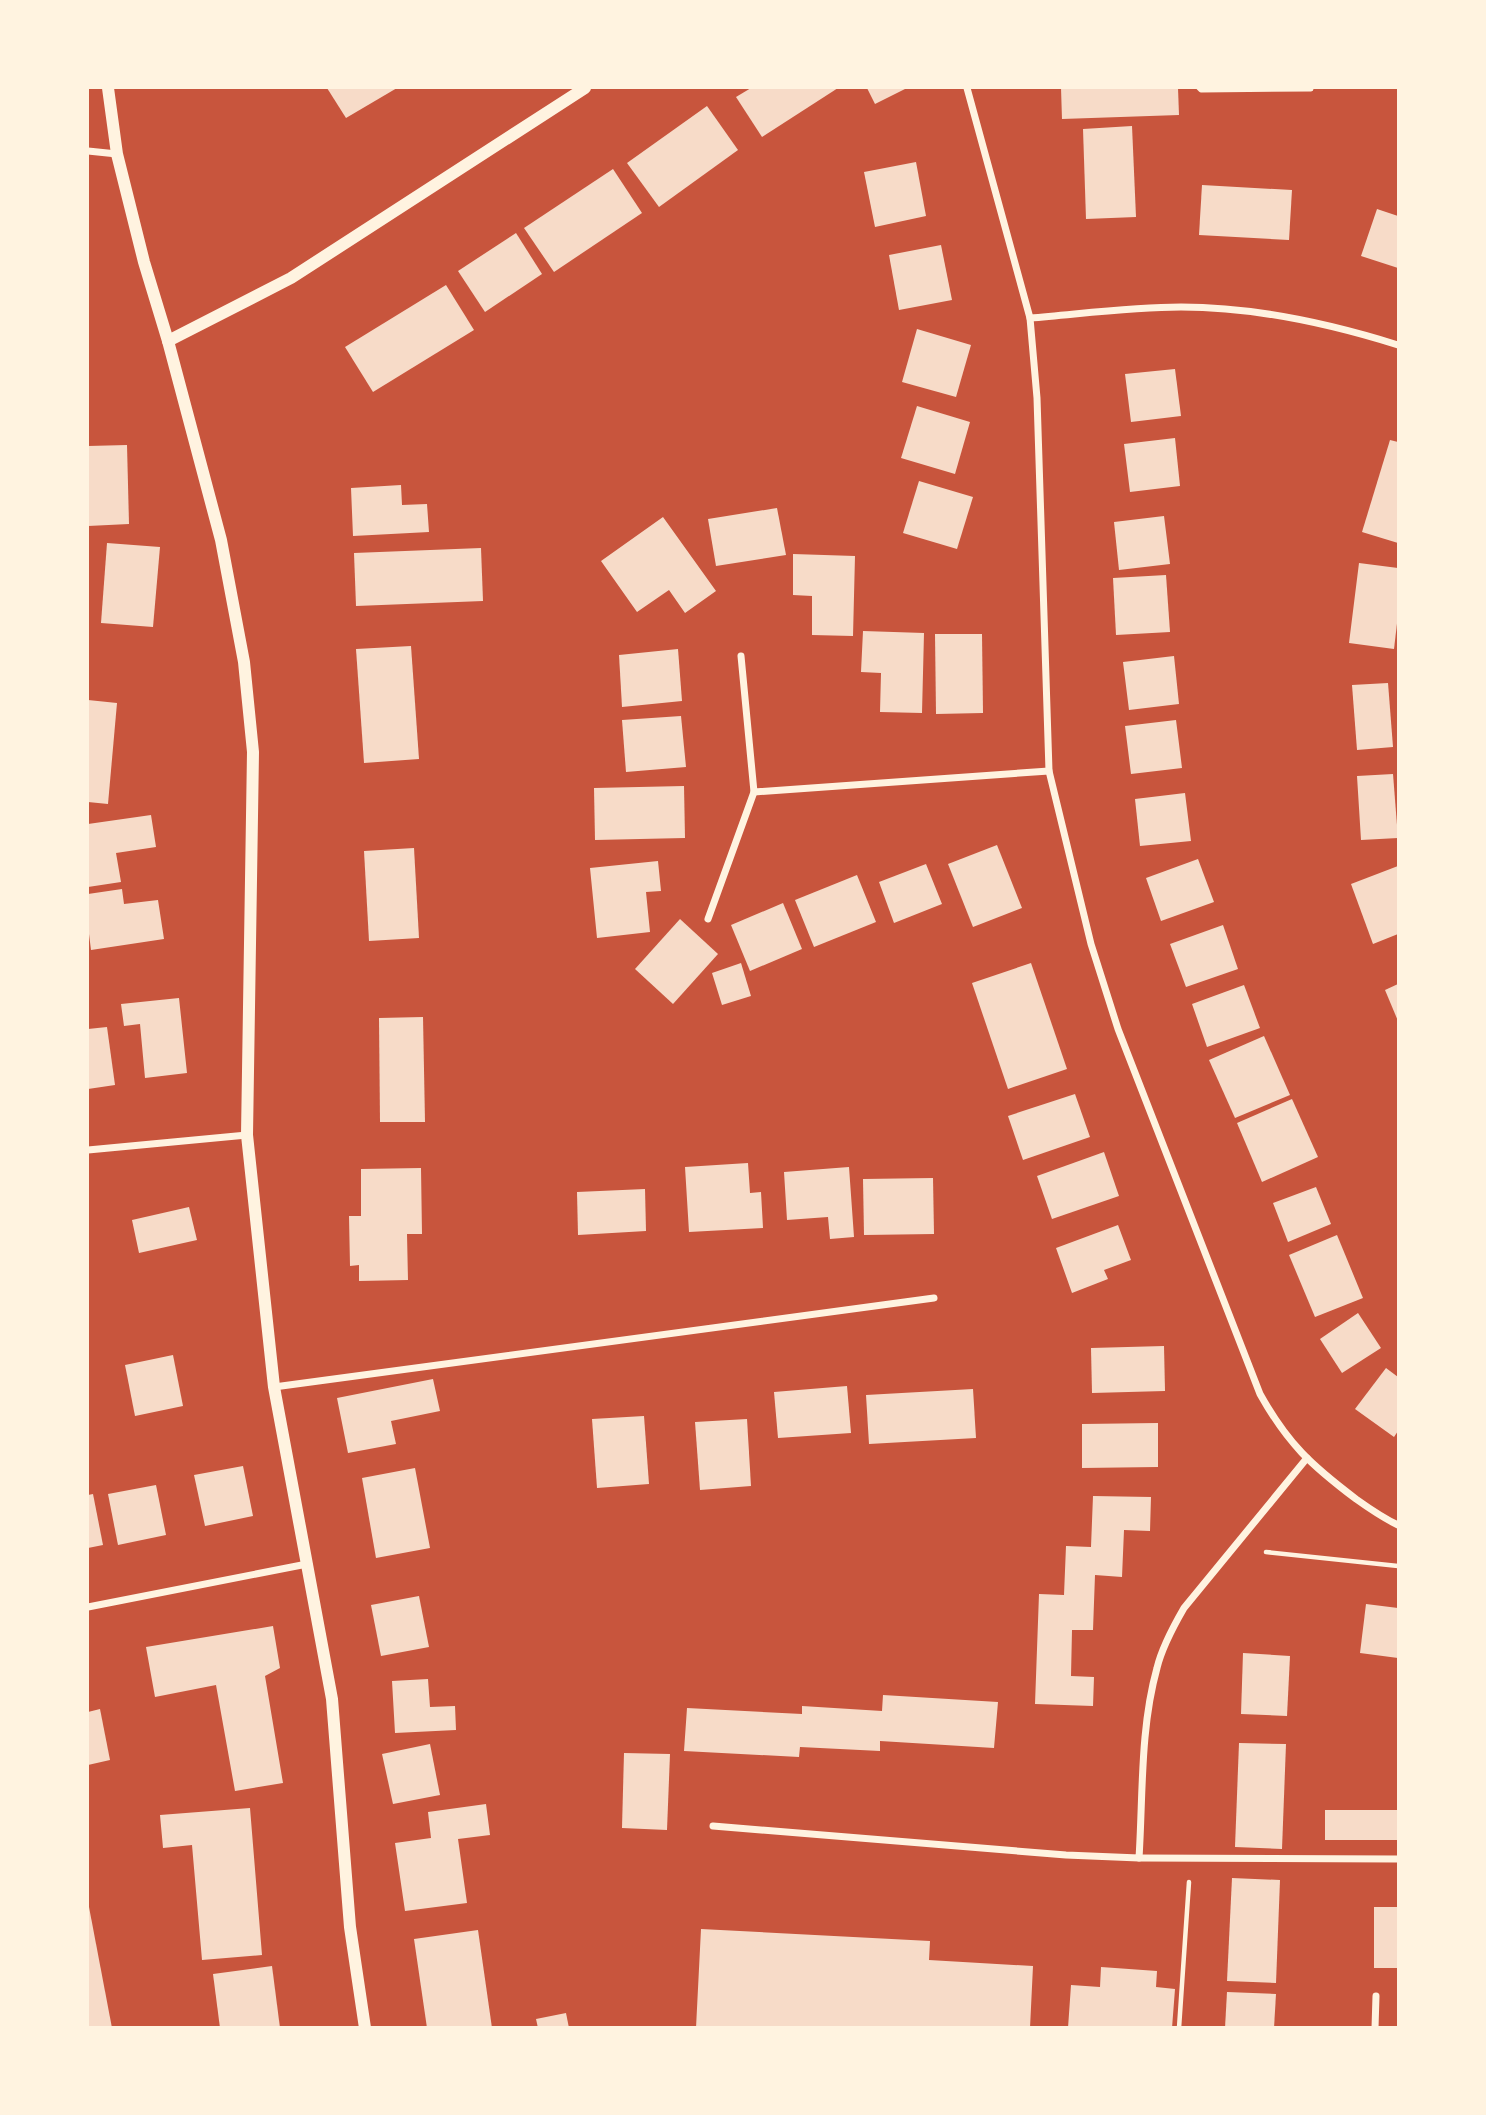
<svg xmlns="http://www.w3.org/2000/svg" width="1486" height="2115" font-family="'Roboto Condensed',sans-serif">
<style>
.building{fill:#f7dbc8}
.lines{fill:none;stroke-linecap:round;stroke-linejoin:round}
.path{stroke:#fff3e0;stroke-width:4.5}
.service{stroke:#fff3e0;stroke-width:5}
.minor{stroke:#fff3e0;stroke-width:7}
.tertiary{stroke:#fff3e0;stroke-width:12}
</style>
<rect width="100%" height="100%" fill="#c8553d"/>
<g class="building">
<path d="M327,88H397L346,118Z"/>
<path d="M751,88H838L762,137L736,97Z"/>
<path d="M867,88H907L875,104Z"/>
<path d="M1061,88H1178L1179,115L1062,119Z"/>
<path d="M707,106L738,150L659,207L627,163Z"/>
<path d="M1132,126L1136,217L1086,219L1083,129Z"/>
<path d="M916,162L926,216L875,227L864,172Z"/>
<path d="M613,169L642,213L554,272L524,228Z"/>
<path d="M1202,185L1292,190L1289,240L1199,235Z"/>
<path d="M1377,209L1398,216V268L1361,256Z"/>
<path d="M516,233L542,274L485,312L458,271Z"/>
<path d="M941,245L952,300L899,310L889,255Z"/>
<path d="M446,285L474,330L373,392L345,347Z"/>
<path d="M917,329L971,345L956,397L902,382Z"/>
<path d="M1175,369L1181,416L1131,422L1125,374Z"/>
<path d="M917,406L970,422L955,474L901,458Z"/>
<path d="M1175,438L1180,486L1130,492L1124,444Z"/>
<path d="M1390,440L1398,442V543L1362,532Z"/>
<path d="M127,445L129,524L88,526V446Z"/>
<path d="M919,481L973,497L957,549L903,533Z"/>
<path d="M401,485L402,505L427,504L429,532L353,536L351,488Z"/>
<path d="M777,508L786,555L716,566L708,519Z"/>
<path d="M1164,516L1170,564L1119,570L1114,522Z"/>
<path d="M663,517L716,591L685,613L669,590L637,612L601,561Z"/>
<path d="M107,543L160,547L153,627L101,623Z"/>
<path d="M481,548L483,601L356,606L354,553Z"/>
<path d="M793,554L855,556L853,636L812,635V596L793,595Z"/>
<path d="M1359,563L1398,568V615L1394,649L1349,643Z"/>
<path d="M1166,575L1170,632L1116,635L1113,578Z"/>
<path d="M863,631L924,633L922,713L880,712L881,673L861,672Z"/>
<path d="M935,634H982L983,713L936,714Z"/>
<path d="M411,646L419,759L364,763L356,649Z"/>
<path d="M678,649L682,701L622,707L619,655Z"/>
<path d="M1174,656L1179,704L1129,710L1123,662Z"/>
<path d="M1388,683L1393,747L1357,750L1352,685Z"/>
<path d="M88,700L117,703L108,804L88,802Z"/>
<path d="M681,716L686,767L626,772L622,720Z"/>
<path d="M1176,720L1182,768L1131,774L1125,726Z"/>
<path d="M1393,774L1398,838L1361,840L1357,776Z"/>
<path d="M684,786L685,838L595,840L594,788Z"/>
<path d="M1185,793L1191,841L1140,846L1135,799Z"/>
<path d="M151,815L156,847L116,853L121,882L88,887V824Z"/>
<path d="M997,845L1022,908L973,927L948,864Z"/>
<path d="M414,848L419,938L369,941L364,851Z"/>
<path d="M1198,859L1214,902L1161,921L1146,878Z"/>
<path d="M658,861L661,891L646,892L650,932L597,938L590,868Z"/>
<path d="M926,864L942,904L894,923L879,882Z"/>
<path d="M1398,866V934L1373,944L1351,884Z"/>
<path d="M857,875L876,922L814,947L795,900Z"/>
<path d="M122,889L124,904L158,900L164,939L91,950L88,926V894Z"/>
<path d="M783,903L802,949L750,971L731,925Z"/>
<path d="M680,919L718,954L673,1004L635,969Z"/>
<path d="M1223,925L1238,969L1186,987L1170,944Z"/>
<path d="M741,963L751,996L722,1005L712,973Z"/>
<path d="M1031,963L1067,1069L1008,1089L972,983Z"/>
<path d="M1398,984V1021L1385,990Z"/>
<path d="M1244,985L1260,1028L1207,1047L1192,1004Z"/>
<path d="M179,998L187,1073L145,1078L140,1024L124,1026L121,1004Z"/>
<path d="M423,1017L425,1122H380L379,1018Z"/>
<path d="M107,1027L115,1085L88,1089V1029Z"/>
<path d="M1264,1036L1290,1095L1235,1118L1209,1060Z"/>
<path d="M1075,1094L1090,1137L1023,1160L1008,1116Z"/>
<path d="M1292,1099L1318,1157L1262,1182L1237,1123Z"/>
<path d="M1104,1152L1119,1196L1052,1219L1037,1176Z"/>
<path d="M748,1163L750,1193L761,1192L763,1228L689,1232L685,1167Z"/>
<path d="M849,1167L854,1237L830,1239L828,1217L787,1220L784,1172Z"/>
<path d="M421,1168L422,1234H407L408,1280L359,1281V1265L350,1266L349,1216H361V1169Z"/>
<path d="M933,1178L934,1234L864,1235L863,1179Z"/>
<path d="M1316,1187L1331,1224L1288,1242L1273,1203Z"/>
<path d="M645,1189L646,1231L578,1235L577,1192Z"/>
<path d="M189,1207L197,1240L139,1253L132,1220Z"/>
<path d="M1118,1225L1131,1260L1104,1270L1108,1279L1072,1293L1056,1248Z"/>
<path d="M1337,1235L1363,1298L1315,1317L1289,1255Z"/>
<path d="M1358,1313L1381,1348L1342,1373L1320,1339Z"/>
<path d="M1164,1346L1165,1391L1092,1393L1091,1348Z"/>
<path d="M173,1355L183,1406L135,1416L125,1365Z"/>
<path d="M1386,1368L1398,1377V1431L1394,1437L1355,1409Z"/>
<path d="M433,1379L440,1411L391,1421L396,1444L348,1453L337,1398Z"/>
<path d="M847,1386L851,1433L778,1438L774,1392Z"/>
<path d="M973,1389L976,1438L869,1444L866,1395Z"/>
<path d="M644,1416L649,1484L597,1488L592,1419Z"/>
<path d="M747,1419L751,1486L700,1490L695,1422Z"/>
<path d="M1158,1423V1467L1082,1468V1424Z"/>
<path d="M243,1466L253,1516L205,1526L194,1475Z"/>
<path d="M415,1468L430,1548L376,1558L362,1478Z"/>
<path d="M156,1485L166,1535L118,1545L108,1494Z"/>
<path d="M93,1494L103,1545L88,1548V1495Z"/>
<path d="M1093,1496L1151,1497L1150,1531L1124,1530L1122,1577L1095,1575L1093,1630H1072L1071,1676L1094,1677L1093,1706L1035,1704L1039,1594L1064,1595L1066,1546L1091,1547Z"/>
<path d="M419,1596L429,1647L381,1656L371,1605Z"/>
<path d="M1366,1604L1398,1608V1658L1360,1653Z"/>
<path d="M273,1626L280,1668L265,1676L283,1783L235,1791L216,1685L155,1697L146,1647Z"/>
<path d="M1243,1653L1290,1656L1287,1716L1241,1714Z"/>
<path d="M428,1679L430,1707L455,1706L456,1730L395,1733L392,1681Z"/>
<path d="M883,1695L998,1702L994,1748L880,1741V1751L800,1747L799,1757L684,1751L687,1708L802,1714V1706L882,1711Z"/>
<path d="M100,1709L110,1760L88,1765V1712Z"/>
<path d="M1239,1743L1286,1744L1282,1849L1235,1847Z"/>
<path d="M430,1744L440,1795L393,1804L382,1754Z"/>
<path d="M624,1753L670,1754L667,1830L622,1828Z"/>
<path d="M486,1804L490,1835L458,1839L467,1903L405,1911L395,1843L431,1838L428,1812Z"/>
<path d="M250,1808L262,1955L202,1960L192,1845L163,1848L160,1815Z"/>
<rect x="1325" y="1810" width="73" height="30"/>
<path d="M1232,1878L1280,1880L1276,1983L1227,1981Z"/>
<path d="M88,1907H89L112,2028H88Z"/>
<rect x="1374" y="1907" width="24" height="61"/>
<path d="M701,1929L930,1941L929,1960L1033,1966L1030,2028H696Z"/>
<path d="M478,1930L492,2028H427L414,1939Z"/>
<path d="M272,1966L280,2028H220L213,1974Z"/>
<path d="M1101,1967L1157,1971L1156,1987L1175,1989L1172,2028H1068L1071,1985L1100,1987Z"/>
<path d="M1227,1992L1276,1994L1274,2028H1225Z"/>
<path d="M566,2013L569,2028H538L536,2019Z"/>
</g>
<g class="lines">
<g class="path">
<path d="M1266,1552L1398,1566"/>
<path d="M1179,2028L1189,1882"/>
</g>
<path class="service" d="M1199,88L1201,90L1311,89"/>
<g class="minor">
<path d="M967,88L1030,318L1037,398L1049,771L1091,944L1118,1029L1260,1394C1288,1444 1311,1465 1356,1499C1370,1509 1383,1518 1398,1525"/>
<path d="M88,151L117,154"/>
<path d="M1030,318C1080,314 1131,307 1181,307C1256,307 1328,323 1398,345"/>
<path d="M741,656L754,792L1049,771"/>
<path d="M708,919L754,792"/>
<path d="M88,1150L247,1135"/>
<path d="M274,1387L934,1298"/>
<path d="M88,1607L307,1564"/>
<path d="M713,1826L1066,1855L1139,1858C1143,1795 1140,1729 1157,1668C1162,1647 1173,1627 1184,1608L1307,1458"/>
<path d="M1139,1858L1398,1859"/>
<path d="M1375,2028L1376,1996"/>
</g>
<g class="tertiary">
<path d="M108,88L117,154L144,262L168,341L221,540L244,662L253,752L247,1135L274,1387L332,1699L350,1927L365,2028"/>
<path d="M168,341L291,278L585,88"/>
</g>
</g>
<rect width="1486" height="2115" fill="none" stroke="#fff3e0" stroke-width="178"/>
</svg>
